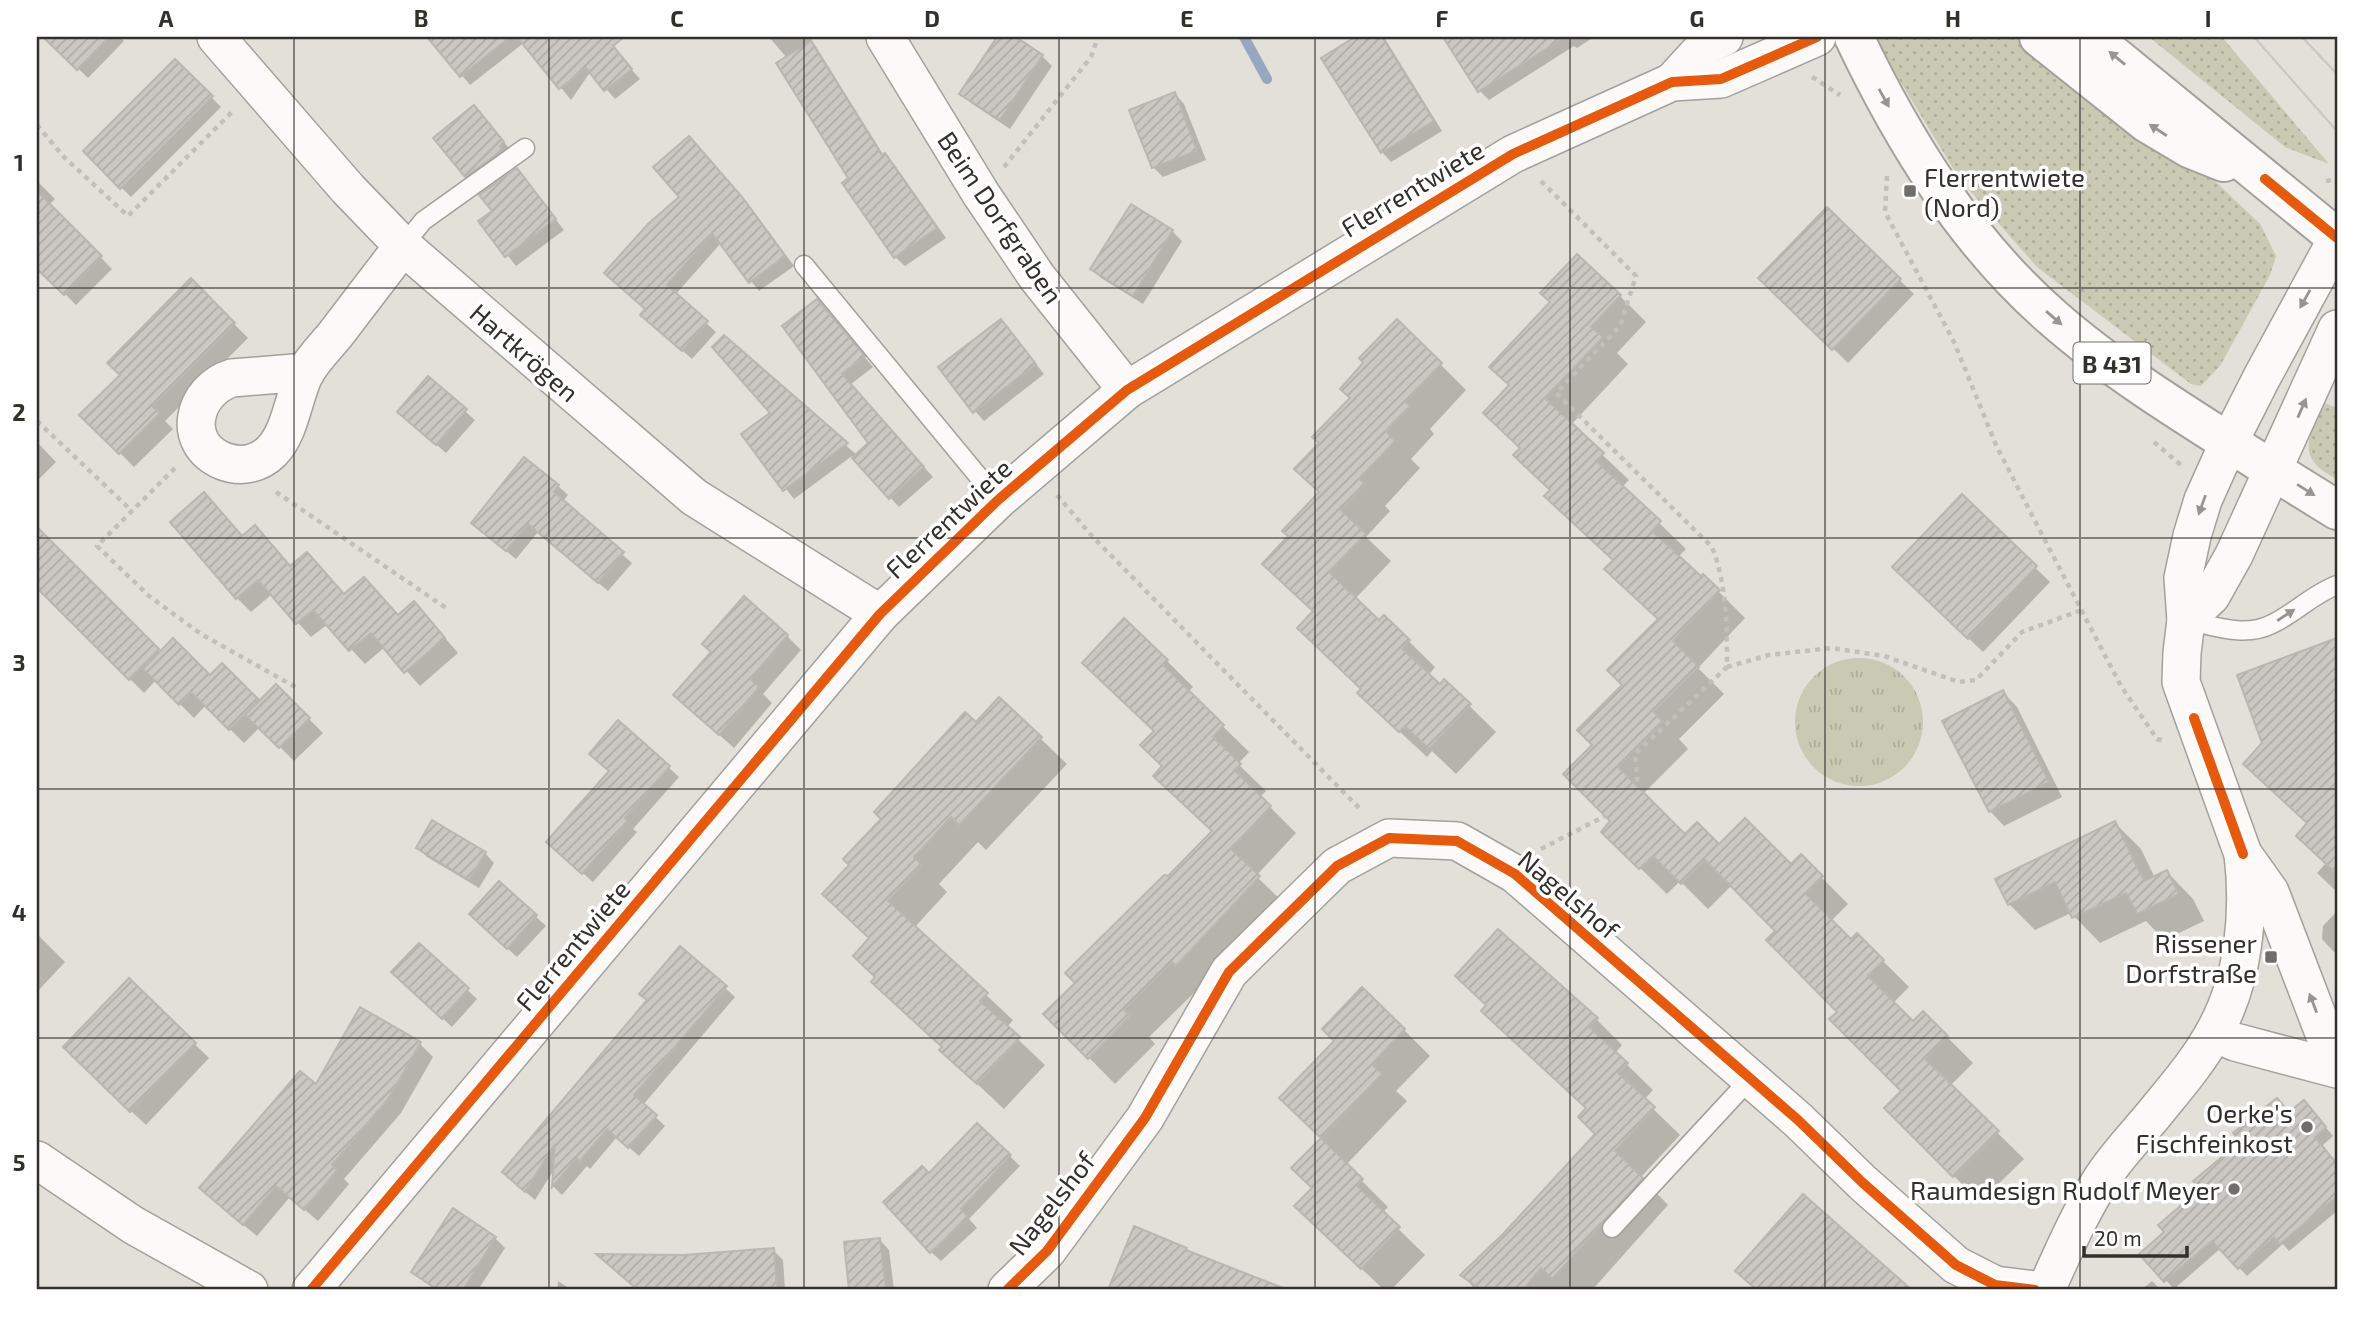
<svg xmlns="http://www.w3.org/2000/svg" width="2374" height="1327" font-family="'Exo 2',sans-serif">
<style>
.grass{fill:url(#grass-dots)}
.park{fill:url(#park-tufts)}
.shadow{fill:#0003}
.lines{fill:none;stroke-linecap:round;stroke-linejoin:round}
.stream{stroke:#96a7bf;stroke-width:10}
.building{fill:url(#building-hatch);stroke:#bab6b1;stroke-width:2}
.lane-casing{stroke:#a2a19a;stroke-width:21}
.street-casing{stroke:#a2a19a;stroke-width:40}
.primary-casing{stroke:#a2a19a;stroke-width:42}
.highway-casing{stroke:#a2a19a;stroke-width:42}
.path{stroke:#c0c0bc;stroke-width:4.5;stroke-dasharray:5 5;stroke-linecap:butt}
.lane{stroke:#fbfaf9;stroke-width:18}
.street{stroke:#fbfaf9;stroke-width:37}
.primary{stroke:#fbfaf9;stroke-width:38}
.highway{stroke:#fbfaf9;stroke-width:38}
.tram{stroke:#c7c6c4;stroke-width:2}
.cycleway-casing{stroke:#fff;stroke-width:15}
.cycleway{stroke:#e8590c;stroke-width:10}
.oneway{fill:#969592}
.grid{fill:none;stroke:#32302b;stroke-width:2;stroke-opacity:0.55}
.poi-dot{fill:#706e68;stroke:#fff;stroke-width:2.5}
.labels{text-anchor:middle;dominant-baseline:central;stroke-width:7;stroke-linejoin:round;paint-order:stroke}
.shield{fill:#fff;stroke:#706e6b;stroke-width:2}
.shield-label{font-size:24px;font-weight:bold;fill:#32302b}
.poi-label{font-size:26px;fill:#32302b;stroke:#fff;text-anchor:end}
.street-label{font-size:26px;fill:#32302b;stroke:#fff}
.neatline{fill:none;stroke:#32302b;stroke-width:2.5}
.grid-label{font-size:23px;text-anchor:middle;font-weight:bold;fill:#32302b}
</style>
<defs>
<pattern id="grass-dots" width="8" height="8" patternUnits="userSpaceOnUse" patternTransform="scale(1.75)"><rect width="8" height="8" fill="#c9c9b4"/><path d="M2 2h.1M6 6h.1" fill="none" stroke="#adad9b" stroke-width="1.8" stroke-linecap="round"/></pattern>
<pattern id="park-tufts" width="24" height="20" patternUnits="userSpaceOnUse" patternTransform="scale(1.75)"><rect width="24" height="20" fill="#c9c9b4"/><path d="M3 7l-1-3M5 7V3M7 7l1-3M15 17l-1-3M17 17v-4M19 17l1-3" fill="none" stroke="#adad9b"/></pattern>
<pattern id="building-hatch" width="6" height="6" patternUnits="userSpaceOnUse" patternTransform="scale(1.75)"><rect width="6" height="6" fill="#cbc8c3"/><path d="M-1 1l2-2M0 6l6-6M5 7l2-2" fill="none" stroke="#afaca8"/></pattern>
</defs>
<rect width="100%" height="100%" fill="#e2e0d8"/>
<g class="grass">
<path d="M1876,37H2015L2142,138L2215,181L2260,224L2276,256L2270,275L2220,366L2201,386L2191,384L2037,267L1959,178L1897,76Z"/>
<path d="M2149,37H2222L2329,164L2285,147Z"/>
<path d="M2325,403L2337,408V480C2330,475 2318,469 2314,462C2300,444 2317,420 2325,403Z"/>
</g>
<circle class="park" cx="1859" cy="722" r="64"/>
<g class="shadow">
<path d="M45,37H120L124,41L88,78Z"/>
<path d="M430,37H529L530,38L470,85Z"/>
<path d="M560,37H584L597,41L615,51L640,79L615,99L591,71L571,100L535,56Z"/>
<path d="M769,37H810L884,156L894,164L946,238L905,266L895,257L850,179L787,58Z"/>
<path d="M999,37H1013L1042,56L1052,66L1010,129L971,103L962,94Z"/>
<path d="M1349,37H1384L1442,131L1391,162L1382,152Z"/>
<path d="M1445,37H1594L1577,48L1574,46L1489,100L1480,91Z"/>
<path d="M175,61L221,107L131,197L85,151Z"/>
<path d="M1175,94L1184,104L1206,160L1163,177L1153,167Z"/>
<path d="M483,116L512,152L475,185L466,176Z"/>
<path d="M698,148L752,209L794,266L759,291L721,243L675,295L716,332L692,359L652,324L647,310Z"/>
<path d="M517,170L564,230L516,266L480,221L494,211Z"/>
<path d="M37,181L55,199L49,205L112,269L76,305L37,266Z"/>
<path d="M1131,206L1172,231L1182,241L1143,304L1101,278L1092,269Z"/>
<path d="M1827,210L1914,294L1848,363L1761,278Z"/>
<path d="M191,281L248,338L165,421L173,429L134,467L82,415L122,375Z"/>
<path d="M1620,296L1646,322L1617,353L1628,364L1571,425L1629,480L1622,487L1686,549L1678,557L1701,579L1703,576L1745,618L1698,668L1724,694L1679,739L1688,749L1643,794L1686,837L1791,867L1801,857L1848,904L1831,921L1851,942L1857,935L1909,987L1893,1003L1913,1023L1923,1013L1973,1063L1950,1086L2024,1159L1980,1202L1886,1108L1903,1091L1778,931L1732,885L1708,909L1680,881L1667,894L1603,832L1612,821L1595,745L1659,620L1614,561L1552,490L1522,448L1510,386Z"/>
<path d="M826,311L873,367L850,385L933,477L899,507L852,456L794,499L744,435L772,414L724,338L857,455L870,444L785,327Z"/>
<path d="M1010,331L1044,374L984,421L975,411Z"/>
<path d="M1440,364L1466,390L1430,429L1434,434L1411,459L1420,468L1385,506L1390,511L1366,537L1391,561L1355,599L1379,622L1384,617L1435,667L1428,676L1440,687L1445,682L1496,732L1456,774L1432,751L1427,757L1386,719L1363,690L1315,612L1290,536L1321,493L1297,469Z"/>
<path d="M428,378L475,420L446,453L399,412Z"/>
<path d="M37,442L56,462L37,481Z"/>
<path d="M558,486L568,495L562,502L632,563L608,591L538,532L516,559L483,532Z"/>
<path d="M1962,497L2050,582L1983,652L1909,581Z"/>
<path d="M255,527L292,567L307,554L345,596L399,617L428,618L458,653L420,686L385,647L365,664L328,624L311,637L272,594L251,612L237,598L243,538Z"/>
<path d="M38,531L161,654L210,677L222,666L259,703L276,686L323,733L294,761L260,727L244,743L206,705L194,718L156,680L144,693L37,585Z"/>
<path d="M787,636L801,650L763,694L772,703L734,748L675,695Z"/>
<path d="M2337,640V892L2317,873L2326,863L2309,824L2264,744L2239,676Z"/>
<path d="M1167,661L1193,687L1188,692L1249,752L1238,764L1266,791L1260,797L1296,833L1256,876L1285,904L1149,1037L1155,1044L1115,1084L1046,1014L1077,983L1169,878L1214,832L1164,767L1156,732L1111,689Z"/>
<path d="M2003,692L2017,707L2062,797L2004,826L1990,811Z"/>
<path d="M618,722L679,777L633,829L637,832L593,882L558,851L610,772Z"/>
<path d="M976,725L1040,738L1067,764L986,850L978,842L939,884L947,892L914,928L1013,1020L1006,1028L1045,1065L1004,1109L941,1050L943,1048L877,978L871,939L851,921Z"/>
<path d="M2115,823L2141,849L2155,878L2167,872L2193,899L2204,921L2164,940L2146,921L2100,943L2071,913L2035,930L2009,904Z"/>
<path d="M418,848L485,853L494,863L479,888L427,857Z"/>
<path d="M499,883L546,926L517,957L480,923Z"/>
<path d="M2337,911V955L2322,939L2323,926Z"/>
<path d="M37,934L65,962L37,992Z"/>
<path d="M419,945L477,999L452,1027L403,982Z"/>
<path d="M680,948L735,997L643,1105L665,1126L639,1156L617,1137L590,1169L587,1166L562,1195L553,1186L555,1168L535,1200L513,1181L649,1001Z"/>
<path d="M129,981L209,1058L146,1125L79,1062Z"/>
<path d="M1483,1011L1596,1019L1622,1045L1615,1053L1653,1090L1644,1100L1680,1135L1641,1177L1668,1205L1592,1290H1470L1473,1287L1462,1275L1504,1235L1597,1134L1588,1109Z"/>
<path d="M1404,1030L1430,1056L1396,1091L1407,1101L1346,1165L1388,1207L1382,1213L1425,1255L1391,1290H1384L1323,1232L1314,1188L1294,1168L1322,1138L1281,1098Z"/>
<path d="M419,1043L433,1057L401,1113L344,1179L349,1184L318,1221L290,1197L257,1236L215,1201L316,1087Z"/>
<path d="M2312,1111L2333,1136L2322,1146L2337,1165V1211L2289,1251L2283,1244L2247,1276L2221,1248L2174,1289L2142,1254L2290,1114Z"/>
<path d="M977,1125L1020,1166L969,1219L977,1228L941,1261L931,1252L929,1176Z"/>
<path d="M1803,1196L1910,1290H1757L1737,1271Z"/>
<path d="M1135,1228L1186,1250L1190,1254L1261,1282L1270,1290H1109Z"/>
<path d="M495,1238L505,1248L478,1290H436L413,1272Z"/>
<path d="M880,1240L889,1250L894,1290H851L846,1244Z"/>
<path d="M773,1250L783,1260L785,1290H639L607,1263Z"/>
<path d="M558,1281L572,1290H557Z"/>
<path d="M2152,1281L2161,1290H2141Z"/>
</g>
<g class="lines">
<path class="stream" d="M1244,37L1267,79"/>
</g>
<g class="building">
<path d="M43,37H109L77,70Z"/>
<path d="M427,37H510L460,77Z"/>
<path d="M517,37H624L613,46L632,69L604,91L586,68L559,89Z"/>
<path d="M997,37H1016L1043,55L1000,120L959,94Z"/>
<path d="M1355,37H1382L1434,121L1381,153L1321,58Z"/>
<path d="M1443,37H1565L1478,92Z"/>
<path d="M811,41L882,155L885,153L937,228L894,258L842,183L848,178L776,63Z"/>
<path d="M175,59L213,96L120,189L83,151Z"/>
<path d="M1175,92L1197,151L1152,168L1129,110Z"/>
<path d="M474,105L504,142L500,146L503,150L465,177L433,138Z"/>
<path d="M689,136L743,198L785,256L749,283L712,233L667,285L708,321L682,351L640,315L645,309L604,273L648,224L679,197L653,167Z"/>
<path d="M517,168L556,219L505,257L478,221L492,211L479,195Z"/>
<path d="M37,191L102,256L64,295L37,269Z"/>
<path d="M1131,204L1173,230L1133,296L1090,269Z"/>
<path d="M1827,207L1901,279L1832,350L1758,278Z"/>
<path d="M1577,254L1621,295L1591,327L1603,337L1545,398L1604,453L1596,461L1661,521L1652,531L1701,576L1703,574L1720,590L1673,641L1699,667L1654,712L1663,722L1618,767L1685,834L1697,822L1719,844L1745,818L1791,864L1801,854L1823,876L1806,894L1851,939L1857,933L1884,960L1868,976L1913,1021L1923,1011L1948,1036L1925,1059L1999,1131L1953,1177L1884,1108L1901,1091L1829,1019L1837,1012L1766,940L1775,931L1705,860L1681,884L1653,856L1639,869L1601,832L1610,821L1563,774L1592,745L1577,730L1622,685L1607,670L1658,619L1604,569L1613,560L1544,496L1550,490L1513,455L1520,448L1483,413L1509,385L1489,367L1550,302L1540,293Z"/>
<path d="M191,278L235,323L152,406L160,413L119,454L79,415L120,375L107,363Z"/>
<path d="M817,299L865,356L842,374L924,467L889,499L852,458L868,443L782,326Z"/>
<path d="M1001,319L1036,364L973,413L938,367Z"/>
<path d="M1397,319L1442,363L1405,402L1410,406L1386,431L1395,441L1359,479L1365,484L1341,510L1366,534L1329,572L1379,620L1384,615L1410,640L1402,649L1440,684L1444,679L1471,704L1429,749L1405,726L1399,732L1357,693L1361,689L1297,628L1313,611L1262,564L1288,536L1282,531L1319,492L1294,469L1319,443L1312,437L1350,398L1340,389L1363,363L1359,358Z"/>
<path d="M724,335L848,443L783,491L741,434L770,413L712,347Z"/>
<path d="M428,376L467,409L436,445L397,412Z"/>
<path d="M524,457L559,485L554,492L624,552L598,583L528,524L506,551L471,523Z"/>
<path d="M204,492L242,536L255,525L290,566L307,552L344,594L364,577L398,615L414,601L445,638L404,673L371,633L349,651L313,610L296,624L258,580L236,599L170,522Z"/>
<path d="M1962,494L2037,566L1968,639L1892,567Z"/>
<path d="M37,527L159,649L129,680L37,588Z"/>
<path d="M744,596L788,635L750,679L759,687L719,735L673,695L711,652L702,644Z"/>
<path d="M1124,618L1168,660L1163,665L1224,725L1213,737L1241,764L1234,770L1271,806L1231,849L1260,876L1176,966L1172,962L1124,1010L1130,1016L1088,1059L1043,1014L1075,983L1065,973L1164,875L1168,876L1212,831L1153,776L1162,766L1140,745L1154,731L1082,663Z"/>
<path d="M173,638L210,675L222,663L259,700L229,730L191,692L179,705L143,669Z"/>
<path d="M2337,638V874L2296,836L2307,823L2243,764L2262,743L2237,675Z"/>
<path d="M276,684L310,718L279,748L245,715Z"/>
<path d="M2003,690L2049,782L1989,812L1942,721Z"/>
<path d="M999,697L1042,737L959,825L951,817L914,857L922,865L888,901L988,993L980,1001L1020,1037L977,1084L939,1050L942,1047L871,982L875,977L853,956L869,938L822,894L849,865L843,859L881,819L874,812L965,712L976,722Z"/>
<path d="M618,720L670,766L625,818L628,821L582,874L546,842L609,771L589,754Z"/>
<path d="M432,820L486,852L469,880L416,848Z"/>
<path d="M2115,821L2144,881L2167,870L2179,894L2137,914L2126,893L2072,918L2055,882L2008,905L1995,879Z"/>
<path d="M499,881L537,915L507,949L469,914Z"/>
<path d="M1498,929L1598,1018L1589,1027L1628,1063L1618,1073L1655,1107L1615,1151L1643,1178L1552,1279L1541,1268L1523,1290H1482L1460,1275L1503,1234L1595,1134L1578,1117L1586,1108L1481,1011L1486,1005L1455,976Z"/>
<path d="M419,943L469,988L442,1019L391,972Z"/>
<path d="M680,946L727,986L634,1095L657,1115L628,1148L607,1129L580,1161L577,1158L552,1187L555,1144L525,1192L502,1172L647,1000L639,994Z"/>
<path d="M129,978L196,1043L130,1112L63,1047Z"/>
<path d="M1362,987L1405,1029L1372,1064L1382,1074L1321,1138L1363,1179L1357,1186L1400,1227L1361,1269L1294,1206L1312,1188L1291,1168L1321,1138L1279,1098L1334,1041L1322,1029Z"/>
<path d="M360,1007L421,1042L388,1099L332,1165L337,1170L304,1210L276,1186L243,1225L199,1188L300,1071L316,1084Z"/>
<path d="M2277,1098L2289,1112L2304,1100L2326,1127L2315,1137L2337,1164V1196L2280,1244L2274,1237L2238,1269L2212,1241L2164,1282L2139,1254L2164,1232L2158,1225L2200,1189L2193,1181L2240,1142L2233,1133Z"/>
<path d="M977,1123L1011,1155L961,1209L969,1217L930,1253L883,1202L922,1166L929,1173Z"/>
<path d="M1803,1194L1912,1290H1757L1735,1271Z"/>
<path d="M453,1208L496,1237L463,1290H438L411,1272Z"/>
<path d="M1134,1226L1187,1248L1186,1250L1283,1288V1290H1108Z"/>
<path d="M880,1238L886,1290H849L844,1242Z"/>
<path d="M774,1248L777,1290H638L596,1254L684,1255Z"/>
</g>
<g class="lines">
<g class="lane-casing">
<g id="lane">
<path d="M403,246L423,221L525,148"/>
<path d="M804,265L998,500"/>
<path d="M2186,620C2214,626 2245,638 2272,624C2295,613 2313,594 2337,585"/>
<path d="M1612,1228L1750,1079"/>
</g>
</g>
<g class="street-casing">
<g id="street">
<path d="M216,37L348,189L403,246L694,497L880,614"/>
<path d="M885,37L981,194L1037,277L1127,390"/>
<path d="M1672,82L1705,46L1724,37"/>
<path d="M2337,239L2262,377L2229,442L2203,500L2192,536L2183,578L2186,620L2182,653L2181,682L2243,854L2270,892L2337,1067"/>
<path d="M306,372L232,378C193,390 180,443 223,461C241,468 259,464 272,451C291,431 293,397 305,373C313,359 325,347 335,335C358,305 380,276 403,246"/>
<path d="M2186,620L2211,596L2234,555L2337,329"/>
<path d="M2215,1033L2235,1042L2337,1069"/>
<path d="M37,1160L133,1225L249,1290"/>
<path d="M311,1290L880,614L998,500L1127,390L1513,154L1672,82L1721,79L1817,37"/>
<path d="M1007,1290L1047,1251L1145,1118L1229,972L1337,866L1389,838L1457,841L1515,874L1798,1120L1863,1183L1956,1265L1995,1285L2035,1290"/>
<path d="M2046,1290C2063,1252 2079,1215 2101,1180C2116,1156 2137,1135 2155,1113C2176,1087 2199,1061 2215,1031C2244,979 2250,913 2243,854"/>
</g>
</g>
<g class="primary-casing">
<g id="primary">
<path d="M1854,37C1903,140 1965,241 2052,317C2119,376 2199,423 2274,471"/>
<path d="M2039,37L2147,123L2189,148L2224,162"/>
<path d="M2091,37L2337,238"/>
</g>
</g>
<g class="highway-casing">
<path id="highway" d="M2274,471L2337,510"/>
</g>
<g class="path">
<path d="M1812,77L1840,95"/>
<path d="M37,125L64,157L128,216L234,110"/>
<path d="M1004,167L1091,57L1098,37"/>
<path d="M1887,176L1885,212L1954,342L1996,445L2036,523L2121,686L2157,739L2165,741"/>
<path d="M1541,181L1636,276L1620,326L1556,393L1712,547C1727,585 1727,627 1727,667L1635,754L1638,787"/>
<path d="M2326,181L2337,179"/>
<path d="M37,421L132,511"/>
<path d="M2154,442L2182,466"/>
<path d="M175,468L97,546L149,596L201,634L297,688"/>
<path d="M276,492L449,610"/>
<path d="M1057,495L1091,535L1362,811"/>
<path d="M1727,667L1769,655L1832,648L1884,656L1959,682L1976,680L2022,632L2082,610"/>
<path d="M1541,849L1605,816"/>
</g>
<use href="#lane" class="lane"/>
<use href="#street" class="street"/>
<use href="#primary" class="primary"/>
<use href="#highway" class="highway"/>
<g class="tram">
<path d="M2254,37L2337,131"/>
<path d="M2302,37L2337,74"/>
</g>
<g class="cycleway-casing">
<g id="cycleway">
<path d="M2265,179L2337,238"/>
<path d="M2194,718L2243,854"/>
<path d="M311,1290L880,614L998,500L1127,390L1513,154L1672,82L1721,79L1817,37"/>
<path d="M1007,1290L1047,1251L1145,1118L1229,972L1337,866L1389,838L1457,841L1515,874L1798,1120L1863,1183L1956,1265L1995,1285L2035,1290"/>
</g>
</g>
<use href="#cycleway" class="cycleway"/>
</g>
<defs><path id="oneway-solid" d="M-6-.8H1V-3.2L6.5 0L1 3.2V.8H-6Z" transform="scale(1.75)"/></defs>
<g class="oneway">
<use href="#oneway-solid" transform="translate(2117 58) rotate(-141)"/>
<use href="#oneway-solid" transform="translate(1884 98) rotate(61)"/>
<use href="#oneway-solid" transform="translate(2158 130) rotate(-147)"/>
<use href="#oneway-solid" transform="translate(2305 299) rotate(119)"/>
<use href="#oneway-solid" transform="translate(2054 318) rotate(41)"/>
<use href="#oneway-solid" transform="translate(2302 408) rotate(-66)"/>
<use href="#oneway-solid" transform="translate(2306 490) rotate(32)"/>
<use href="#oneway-solid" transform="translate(2202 505) rotate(110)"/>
<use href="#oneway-solid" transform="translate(2286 615) rotate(-33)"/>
<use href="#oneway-solid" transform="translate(2313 1003) rotate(-111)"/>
</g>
<path class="grid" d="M294,37V1290M549,37V1290M804,37V1290M1059,37V1290M1315,37V1290M1570,37V1290M1825,37V1290M2080,37V1290M37,288H2337M37,538H2337M37,789H2337M37,1038H2337"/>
<g class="poi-dot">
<rect x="1903" y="184" width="14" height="14" rx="3.5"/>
<rect x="2264" y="950" width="14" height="14" rx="3.5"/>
<circle cx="2307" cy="1127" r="7"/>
<circle cx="2234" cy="1189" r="7"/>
</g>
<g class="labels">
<rect class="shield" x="2073.5" y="342.5" width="77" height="41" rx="5"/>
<g class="shield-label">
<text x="2112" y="363">B 431</text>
</g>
<g class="poi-label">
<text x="1924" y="176" text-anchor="start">Flerrentwiete<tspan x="1924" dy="30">(Nord)</tspan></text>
<text x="2257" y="942">Rissener<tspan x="2257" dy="30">Dorfstraße</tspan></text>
<text x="2293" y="1112">Oerke's<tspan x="2293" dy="30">Fischfeinkost</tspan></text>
<text x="2220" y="1189">Raumdesign Rudolf Meyer</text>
</g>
<g class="street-label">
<text transform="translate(1412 188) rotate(-31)">Flerrentwiete</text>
<text transform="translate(1001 217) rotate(56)">Beim Dorfgraben</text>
<text transform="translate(525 352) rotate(41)">Hartkrögen</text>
<text transform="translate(948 518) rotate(-43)">Flerrentwiete</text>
<text transform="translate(1569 894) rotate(40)">Nagelshof</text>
<text transform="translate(572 945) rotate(-50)">Flerrentwiete</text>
<text transform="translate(1051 1203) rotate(-52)">Nagelshof</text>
</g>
</g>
<rect width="2374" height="1327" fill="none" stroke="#ffffff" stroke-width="77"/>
<path d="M2084 1246v10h103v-10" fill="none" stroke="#32302b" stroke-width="3.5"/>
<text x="2094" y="1246" font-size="21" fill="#32302b" stroke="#ffffff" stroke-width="5" paint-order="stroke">20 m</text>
<rect x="38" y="38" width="2298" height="1250" class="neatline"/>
<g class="grid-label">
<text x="166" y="27">A</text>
<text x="421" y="27">B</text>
<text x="677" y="27">C</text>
<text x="932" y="27">D</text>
<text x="1187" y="27">E</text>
<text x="1442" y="27">F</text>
<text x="1697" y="27">G</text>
<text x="1953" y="27">H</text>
<text x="2208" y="27">I</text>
<text x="19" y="171">1</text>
<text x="19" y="421">2</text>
<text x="19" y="671">3</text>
<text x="19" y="921">4</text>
<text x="19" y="1171">5</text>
</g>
</svg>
